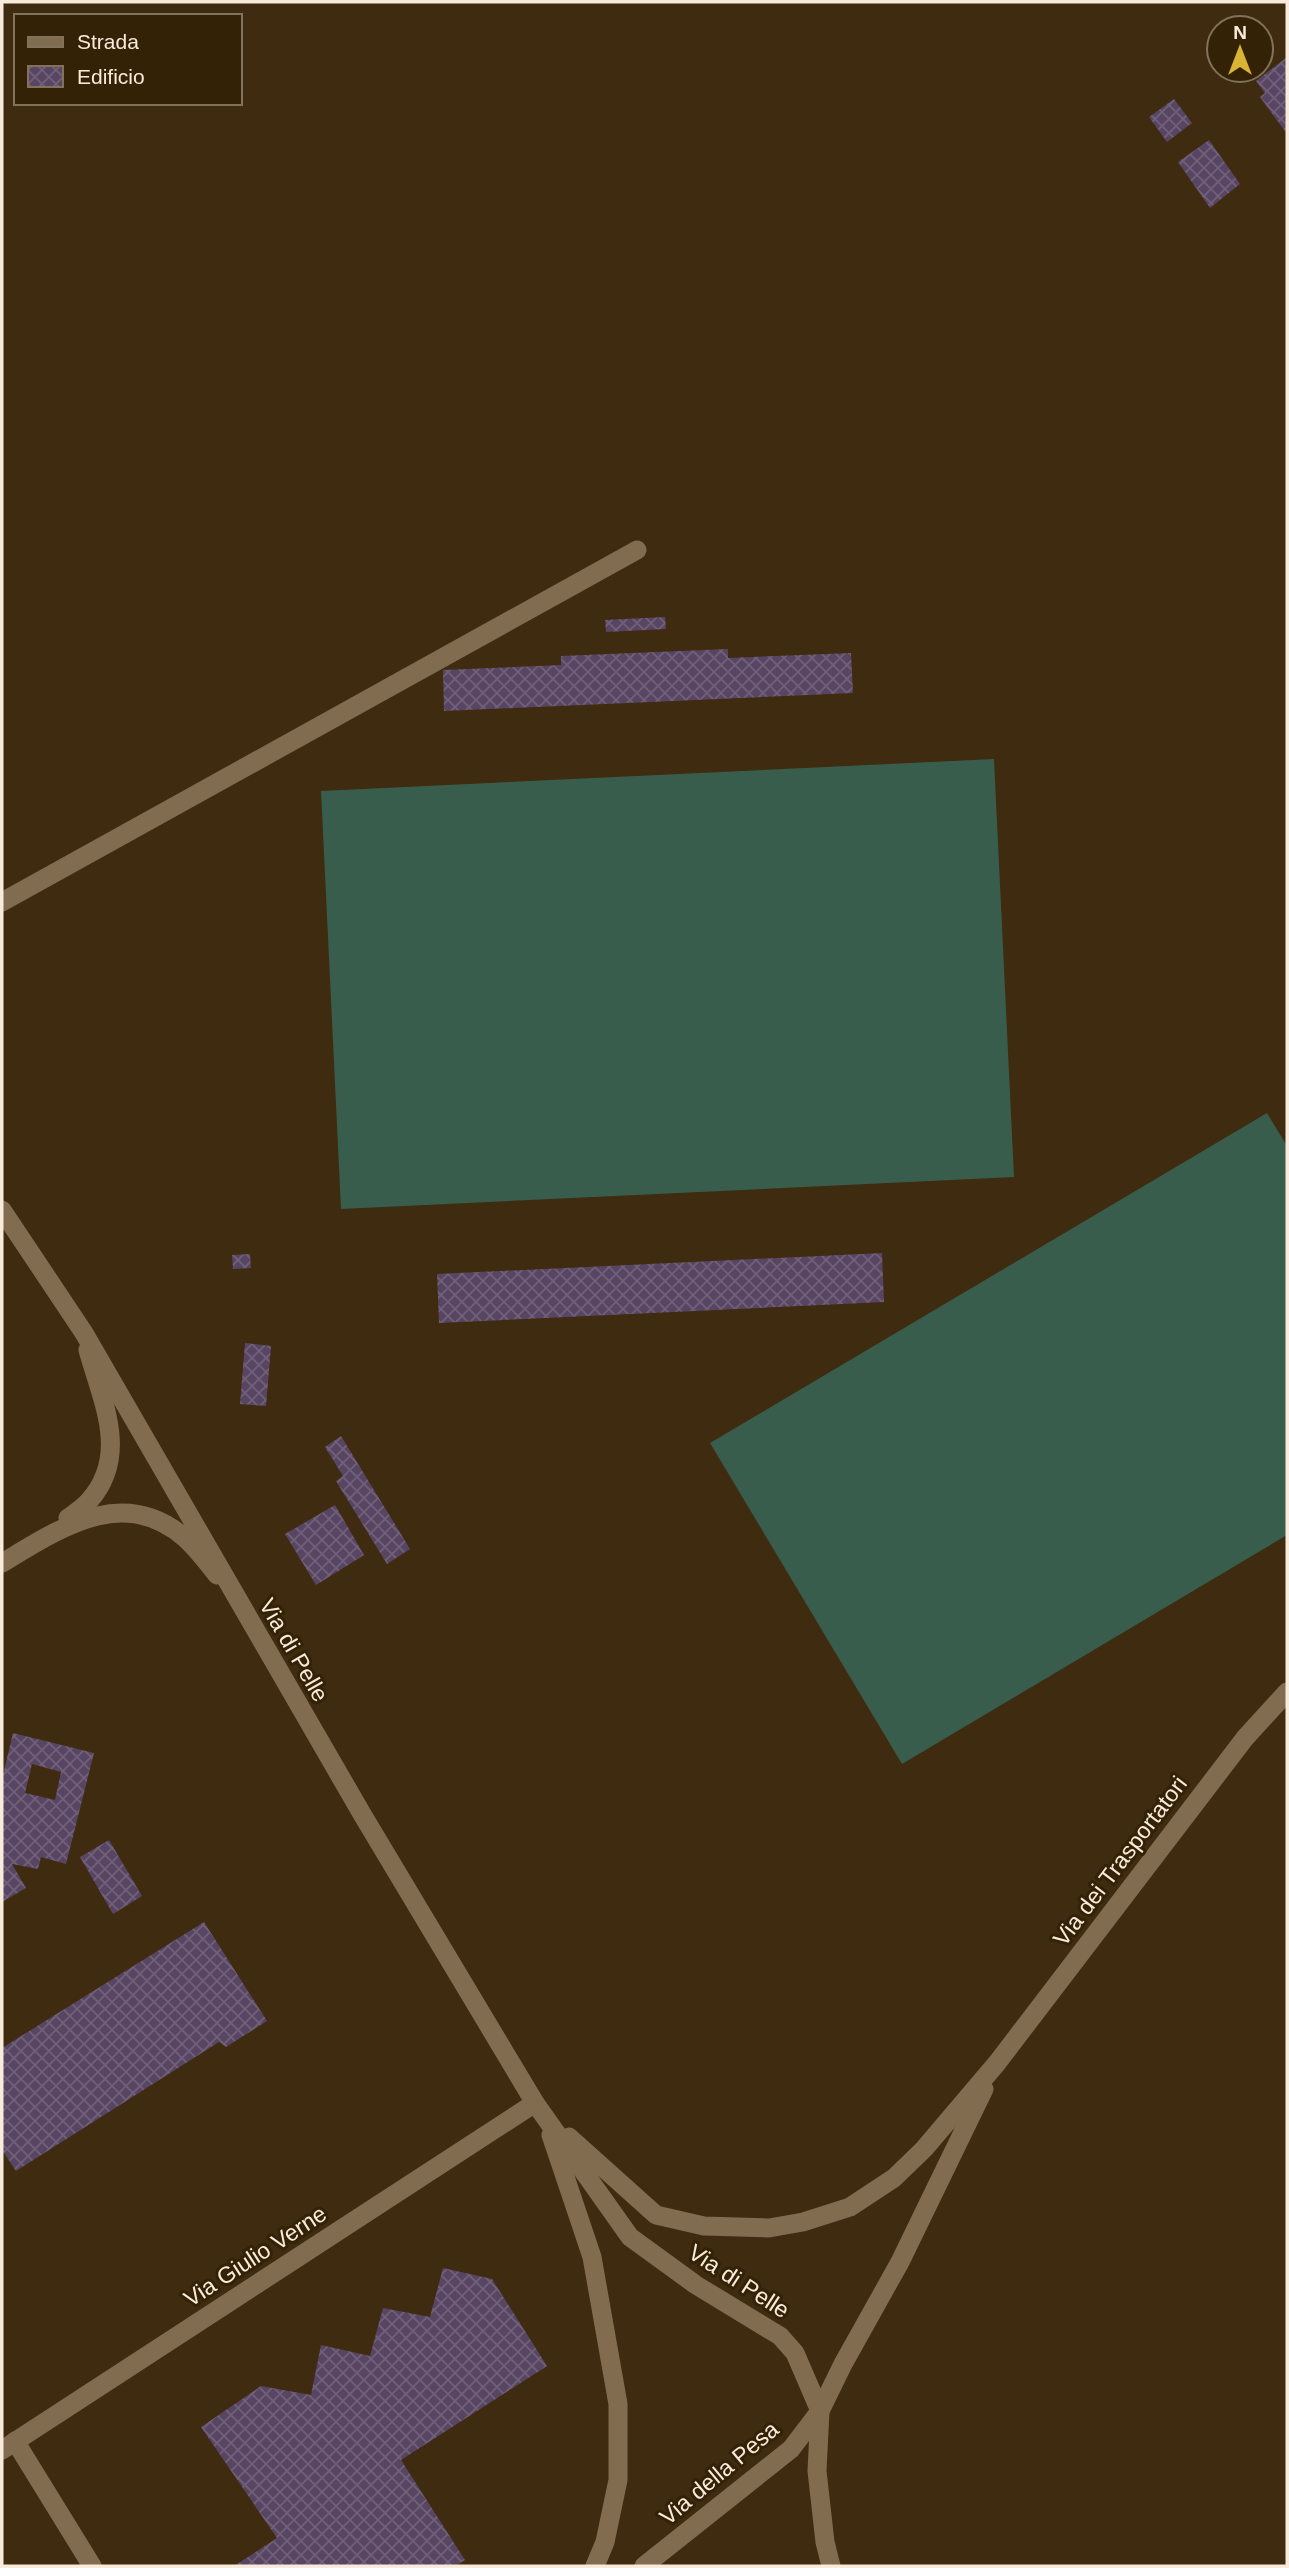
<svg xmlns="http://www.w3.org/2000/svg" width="1289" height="2568" font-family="Arial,sans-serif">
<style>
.pitch{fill:#385d4c}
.building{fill:url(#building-cross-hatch);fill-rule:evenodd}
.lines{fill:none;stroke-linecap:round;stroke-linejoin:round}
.service{stroke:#816c50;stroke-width:19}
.minor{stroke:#816c50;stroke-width:19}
.tertiary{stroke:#816c50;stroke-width:19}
.labels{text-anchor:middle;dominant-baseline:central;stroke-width:6;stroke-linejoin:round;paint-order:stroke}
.street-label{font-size:23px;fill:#f8ebdc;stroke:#342206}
</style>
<defs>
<pattern id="building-cross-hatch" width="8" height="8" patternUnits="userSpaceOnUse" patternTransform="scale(1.75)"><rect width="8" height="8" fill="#584563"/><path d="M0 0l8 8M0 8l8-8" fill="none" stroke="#716079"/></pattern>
</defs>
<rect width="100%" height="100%" fill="#3e2b10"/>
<g class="pitch">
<path d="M994,759L1014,1177L341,1209L321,791Z"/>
<path d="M1267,1113L1287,1146V1535L902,1764L710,1443Z"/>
</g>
<g class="building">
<path d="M1287,57V134L1260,97L1265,93L1256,81Z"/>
<path d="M1174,99L1192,123L1167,142L1149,117Z"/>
<path d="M1209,140L1240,184L1210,208L1178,162Z"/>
<path d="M665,617L666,629L606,632L605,620Z"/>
<path d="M728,649V658L851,653L853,693L444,711L443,670L561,665V656Z"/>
<path d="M882,1253L884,1302L439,1323L437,1274Z"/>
<path d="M250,1254L251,1268L233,1269L232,1255Z"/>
<path d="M245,1343L271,1346L266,1406L240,1404Z"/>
<path d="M341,1436L410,1549L387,1564L336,1481L343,1476L325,1447Z"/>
<path d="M335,1505L364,1555L316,1585L285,1534Z"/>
<path d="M13,1733L94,1753L66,1864L41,1857L38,1869L12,1864L26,1888L2,1902V1779ZM32,1764L61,1772L55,1800L25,1793Z"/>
<path d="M109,1840L142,1896L113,1914L80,1857Z"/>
<path d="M204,1922L267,2021L226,2047L219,2042L16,2171L2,2150V2048Z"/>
<path d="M443,2268L492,2279L547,2366L401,2460L465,2560L455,2566H234L277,2538L201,2427L261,2386L311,2395L321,2345L370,2356L383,2308L430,2317Z"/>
</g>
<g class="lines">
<path class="service" d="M2,902L637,550"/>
<g class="minor">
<path d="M68,1518C75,1513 83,1508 89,1501C130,1455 102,1401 88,1350"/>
<path d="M2,1563C59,1529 123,1484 185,1538C197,1549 207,1562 217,1575"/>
<path d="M15,2441L92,2566"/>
<path d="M2,2450L535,2103"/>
</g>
<g class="tertiary">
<path d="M2,1210L84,1333L362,1814L535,2103L630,2237L696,2285L780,2336L795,2353L820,2411L817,2471L825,2542L831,2566"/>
<path d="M551,2135L592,2257L618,2404V2480L605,2542L595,2566"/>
<path d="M569,2137L656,2215L704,2226L769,2228L803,2222L850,2207L894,2178L924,2149L997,2063L1245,1738L1287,1692"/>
<path d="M644,2566L791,2449L820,2411L843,2364L900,2262L984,2089"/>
</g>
</g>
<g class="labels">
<g class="street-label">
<text transform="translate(294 1650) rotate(60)">Via di Pelle</text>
<text transform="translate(1120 1861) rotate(-53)">Via dei Trasportatori</text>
<text transform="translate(255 2256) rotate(-33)">Via Giulio Verne</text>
<text transform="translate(739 2281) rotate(33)">Via di Pelle</text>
<text transform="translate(719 2473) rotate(-40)">Via della Pesa</text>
</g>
</g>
<rect width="1289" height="2568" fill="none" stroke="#f8ebdc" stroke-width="7"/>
<rect x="14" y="14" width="228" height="91" fill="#342206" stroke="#82725c" stroke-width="2"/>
<rect x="28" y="37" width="35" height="10" fill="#816c50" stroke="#82725c" stroke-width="2"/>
<text x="77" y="49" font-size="21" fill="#f8ebdc">Strada</text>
<rect x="28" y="66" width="35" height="21" fill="url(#building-cross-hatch)" stroke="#82725c" stroke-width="2"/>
<text x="77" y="84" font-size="21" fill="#f8ebdc">Edificio</text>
<g transform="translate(1240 49)"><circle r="33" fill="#342206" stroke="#82725c" stroke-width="2"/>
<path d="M0-5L12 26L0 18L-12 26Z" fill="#d7b434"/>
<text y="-10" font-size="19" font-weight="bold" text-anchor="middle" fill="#f8ebdc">N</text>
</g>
</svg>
